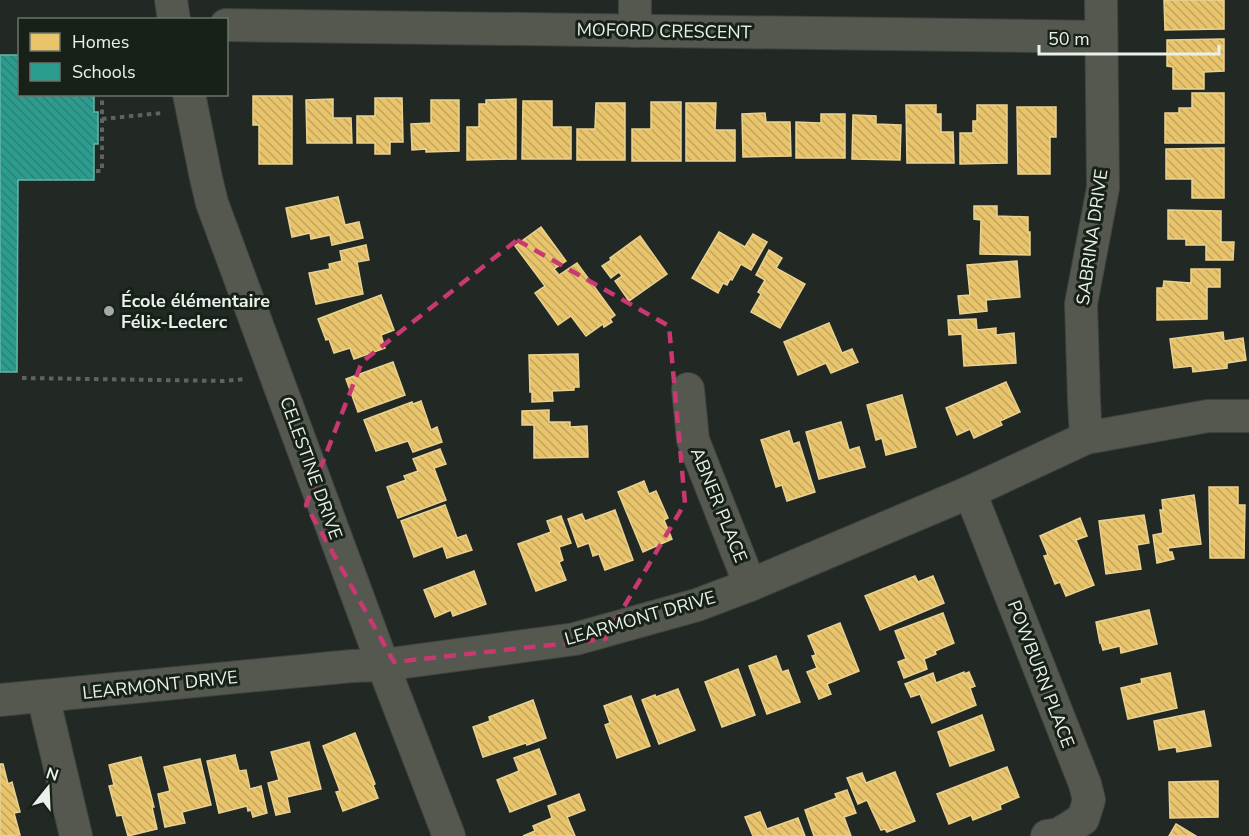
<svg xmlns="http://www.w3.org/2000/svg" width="1249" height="836" font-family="'Nunito Sans',sans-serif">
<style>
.homes{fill:url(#homes-back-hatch);stroke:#e9d291;stroke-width:1.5}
.schools{fill:url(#schools-back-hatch);stroke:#64b6ab;stroke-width:1.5}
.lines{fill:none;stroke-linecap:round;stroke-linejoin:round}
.minor-casing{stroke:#3f4340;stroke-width:34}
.path{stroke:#61645e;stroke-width:4;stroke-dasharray:4.5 4.5;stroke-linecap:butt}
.minor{stroke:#55584f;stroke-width:32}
.marked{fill:none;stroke:#c83971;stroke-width:4.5;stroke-dasharray:12 8;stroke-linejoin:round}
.poi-dot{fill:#a4aba5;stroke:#172118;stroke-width:2}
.labels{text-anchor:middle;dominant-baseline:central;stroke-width:6;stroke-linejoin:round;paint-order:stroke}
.street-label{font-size:18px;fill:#eaf1eb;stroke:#172118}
.poi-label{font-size:18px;font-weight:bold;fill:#eaf1eb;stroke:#172118;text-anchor:start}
</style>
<defs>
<pattern id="homes-back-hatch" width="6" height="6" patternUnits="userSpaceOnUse" patternTransform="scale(1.5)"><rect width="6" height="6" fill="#e9c46a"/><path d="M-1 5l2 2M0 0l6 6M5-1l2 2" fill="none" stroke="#c0a561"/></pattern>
<pattern id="schools-back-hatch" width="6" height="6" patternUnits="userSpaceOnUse" patternTransform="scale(1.5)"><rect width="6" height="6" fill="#2a9d8f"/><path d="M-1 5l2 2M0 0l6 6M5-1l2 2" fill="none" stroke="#347f75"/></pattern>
</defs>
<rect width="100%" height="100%" fill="#222823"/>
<g class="homes">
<path d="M1164,0H1224V29L1165,30Z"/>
<path d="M1224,39V71L1204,72V89H1173V67L1167,66V40Z"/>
<path d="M1192,93H1224V143H1165V113H1179V108H1192Z"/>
<path d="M253,96H292V164H259V125H253Z"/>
<path d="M375,98H402L403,142H390V154H375V143H357V116H375Z"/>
<path d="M333,99V118H351L352,143H307L306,100Z"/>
<path d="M516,99V159L467,160V127H479V104H486V100Z"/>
<path d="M431,100H459V151L426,152V149L412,150L411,124L431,123Z"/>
<path d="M523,101H552V127H571V159H522Z"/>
<path d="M651,102H681V161H632V129H651Z"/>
<path d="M596,103H625V160H577V129H595Z"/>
<path d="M686,103H716L715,130H735V161H686Z"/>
<path d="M906,105H936V114H941V132H953L954,163H907Z"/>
<path d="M977,105H1007V163L960,164V133H973V121H977Z"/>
<path d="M1017,107H1056V137H1050V174H1018Z"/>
<path d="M765,113L766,122H790L791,156L743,157L742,114Z"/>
<path d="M821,114H845V158H796V122L821,123Z"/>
<path d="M853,115L876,116V124L901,125L900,160L852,159Z"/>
<path d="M1224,148V198H1192V179H1166V149Z"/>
<path d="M338,197L345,225L359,222L363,238L332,245L330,235L311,239L310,233L292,237L286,208Z"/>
<path d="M974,206H997V216L1028,217V232H1030V255L980,254L981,220L974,219Z"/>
<path d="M1168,210L1221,211V242H1234L1233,260H1206V245H1186V239H1168Z"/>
<path d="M541,227L566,261L554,269L559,275L577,263L615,315L610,319L612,322L604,327L603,324L586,336L571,316L558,325L535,293L545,286L515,246Z"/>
<path d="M719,232L745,247L753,234L767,242L751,270L741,264L732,280L730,279L727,285L723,283L718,293L692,278Z"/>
<path d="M640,236L667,274L629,301L615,281L622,276L619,272L611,278L602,266L611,260L610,258Z"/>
<path d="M366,245L369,260L357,262L363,294L316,304L309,273L330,269L329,264L342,261L340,251Z"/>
<path d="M769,250L782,258L776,268L805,284L780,328L751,312L761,294L758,292L765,280L756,275Z"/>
<path d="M1017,261L1020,297L986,300L987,311L960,314L958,296L970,295L967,265Z"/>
<path d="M1191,269H1220V287H1207V319L1157,320V288H1163L1164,281L1191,283Z"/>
<path d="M381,295L394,330L381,335L385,348L354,359L350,348L334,353L329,339L326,340L318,319Z"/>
<path d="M976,319L977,330L996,328V335L1014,333L1016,363L964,366L962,334L949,335L948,320Z"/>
<path d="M829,323L842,353L852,349L858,362L831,373L826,363L798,375L784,342Z"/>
<path d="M1223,332L1224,341L1243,338L1246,360L1227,363V368L1193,372L1192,366L1174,368L1170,339Z"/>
<path d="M578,354L579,387H574V390L552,391L553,401L532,402V392H530L529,355Z"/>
<path d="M393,362L405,395L358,412L346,379Z"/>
<path d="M1006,382L1020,412L1000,421L1002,425L974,438L970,429L957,435L946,408Z"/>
<path d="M902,395L916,447L886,455L882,438L876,440L867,405Z"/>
<path d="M421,401L431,430L437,427L442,442L413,452L408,441L376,451L364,420L412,402L413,404Z"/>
<path d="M549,410V422H570V427L587,426L588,457L534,458V425H522V411Z"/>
<path d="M841,422L849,450L859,447L865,467L819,479L806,432Z"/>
<path d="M789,431L793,444L799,442L815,492L787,501L782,485L776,487L761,440Z"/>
<path d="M440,449L446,464L434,468L446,500L398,518L387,487L406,480L404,476L418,471L413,459Z"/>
<path d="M644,481L649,494L656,491L668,518L664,520L672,539L643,552L618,492Z"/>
<path d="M1209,487H1238V505H1245L1244,558H1210Z"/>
<path d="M1194,495L1201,544L1168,548L1169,552H1172L1174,559L1157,563L1153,535L1163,533L1160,510H1163L1162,500Z"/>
<path d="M445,505L457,538L466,535L472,550L447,558L443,546L414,557L401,521Z"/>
<path d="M615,510L633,560L605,570L599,554L593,556L589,543L578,547L568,519L582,514L585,521Z"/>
<path d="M1144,515L1149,543L1137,545L1141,569L1106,574L1099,521Z"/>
<path d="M561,516L571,543L559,547L563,560L559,562L566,580L536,591L518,544L551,532L547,521Z"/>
<path d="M1080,518L1087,536L1076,540L1094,585L1066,596L1060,582L1055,584L1044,556L1048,555L1040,536Z"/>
<path d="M474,571L486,604L453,616L451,610L435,617L424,590Z"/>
<path d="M915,576L918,582L933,576L944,603L880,630L865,596Z"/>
<path d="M1149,610L1157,644L1121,653L1120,646L1103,650L1101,643H1100L1096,622Z"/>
<path d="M943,613L954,643L935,651L936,654L924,659L927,669L904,678L898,662L906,659L895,631Z"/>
<path d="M840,623L859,671L827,684L831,694L819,699L807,672L817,668L812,656L816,655L808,636Z"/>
<path d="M776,656L782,672L788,670L800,702L767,714L749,666Z"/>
<path d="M738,669L755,715L722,727L705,682Z"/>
<path d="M964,672V674L969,672L975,686L970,688L976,705L932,723L920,694L911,697L905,684L933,673L936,683Z"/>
<path d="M1170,673L1177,708L1128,719L1121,688L1142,683L1141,679Z"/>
<path d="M678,689L695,730L659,744L642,700L655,695L656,697Z"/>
<path d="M631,696L650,746L617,758L605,725L610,723L604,706Z"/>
<path d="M533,700L546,738L527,745L526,743L483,757L473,727L490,721L489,717Z"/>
<path d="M1204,711L1211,746L1177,752L1176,747L1159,750L1154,721Z"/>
<path d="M982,715L994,750L950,766L938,732Z"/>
<path d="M355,733L375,784L373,785L378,798L343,811L336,792L340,791L323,746Z"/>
<path d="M309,742L321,789L287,797L290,812L276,815L268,783L279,780L271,752Z"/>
<path d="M539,749L556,794L510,812L497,780L519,771L514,758Z"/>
<path d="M235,755L239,771L246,770L250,789L261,786L267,813L253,817L251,810L248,811L247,806L219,813L207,761Z"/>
<path d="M141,757L154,807H152L157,829L128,836L122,815L117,816L109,786L114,785L109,765Z"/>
<path d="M200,759L211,805L182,812L185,823L165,827L158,794L170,791L164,767Z"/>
<path d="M0,764H3L8,784L12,782L20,812L14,813L20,835L0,836Z"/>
<path d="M1007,767L1019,797L1000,805L1001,809L973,820L971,815L949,824L937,794Z"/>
<path d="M895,772L915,821L887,832L885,829L881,830L867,800L858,804L847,778L862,773L866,783Z"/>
<path d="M1218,781V817L1170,818L1169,782Z"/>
<path d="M847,790L856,813L844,817L851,836H814L805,810L837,798L835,794Z"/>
<path d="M579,794L585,810L567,817L575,836H523L535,831L533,826L552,818L548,806Z"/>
<path d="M760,812L767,829L798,818L805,836H753L745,817Z"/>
<path d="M1176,824L1196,836H1169Z"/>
</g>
<path class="schools" d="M0,55H20V94H94V112H98V144H94V180H18L17,372H0Z"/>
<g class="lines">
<g class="minor-casing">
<g id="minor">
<path d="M171,0L174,20"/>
<path d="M226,25L1101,37"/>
<path d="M635,31V0"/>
<path d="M189,94L206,178L212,203L383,665L449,836"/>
<path d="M688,389L693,440L750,585"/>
<path d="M1086,438L1084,400L1081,304L1103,188L1101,0"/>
<path d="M970,492L1085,784L1089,800L1083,819L1059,834L1047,836"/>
<path d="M43,696L76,836"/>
<path d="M0,700L352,666L383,665L575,639L697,605L750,585L970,492L1086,438L1208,416H1249"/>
</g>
</g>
<g class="path">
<path d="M102,119L162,113"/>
<path d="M96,171H102V94"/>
<path d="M22,378L224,381L245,379"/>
</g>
<use href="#minor" class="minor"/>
</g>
<path class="marked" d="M517,240L669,326L685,503L605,639L394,662L306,505L362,362Z"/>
<circle class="poi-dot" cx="109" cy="311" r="6"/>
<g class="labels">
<g class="street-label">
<text transform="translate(664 31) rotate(1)">MOFORD CRESCENT</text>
<text transform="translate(1092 237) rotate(-82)">SABRINA DRIVE</text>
<text transform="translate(311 468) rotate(70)">CELESTINE DRIVE</text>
<text transform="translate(719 505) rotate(68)">ABNER PLACE</text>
<text transform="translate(640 618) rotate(-16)">LEARMONT DRIVE</text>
<text transform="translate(1041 674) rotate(69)">POWBURN PLACE</text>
<text transform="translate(160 685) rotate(-6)">LEARMONT DRIVE</text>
</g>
<g class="poi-label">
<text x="121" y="301">École élémentaire<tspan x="121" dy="21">Félix-Leclerc</tspan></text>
</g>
</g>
<rect x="18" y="18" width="210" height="78" fill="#172118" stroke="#6b746c" stroke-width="1.5"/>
<rect x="30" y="33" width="30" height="18" fill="#e9c46a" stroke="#6b746c" stroke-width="1.5"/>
<text x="72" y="48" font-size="18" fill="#eaf1eb">Homes</text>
<rect x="30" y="63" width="30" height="18" fill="#2a9d8f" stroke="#6b746c" stroke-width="1.5"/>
<text x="72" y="78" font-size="18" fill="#eaf1eb">Schools</text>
<g transform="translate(48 788) rotate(18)" stroke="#172118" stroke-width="4.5" paint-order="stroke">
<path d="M0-4.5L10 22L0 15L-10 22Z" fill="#eaf1eb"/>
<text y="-9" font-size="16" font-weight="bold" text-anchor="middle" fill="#eaf1eb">N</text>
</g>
<path d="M1039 45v9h180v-9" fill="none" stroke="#eaf1eb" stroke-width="3"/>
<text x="1048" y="45" font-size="18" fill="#eaf1eb" stroke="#172118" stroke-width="4.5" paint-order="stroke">50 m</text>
</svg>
